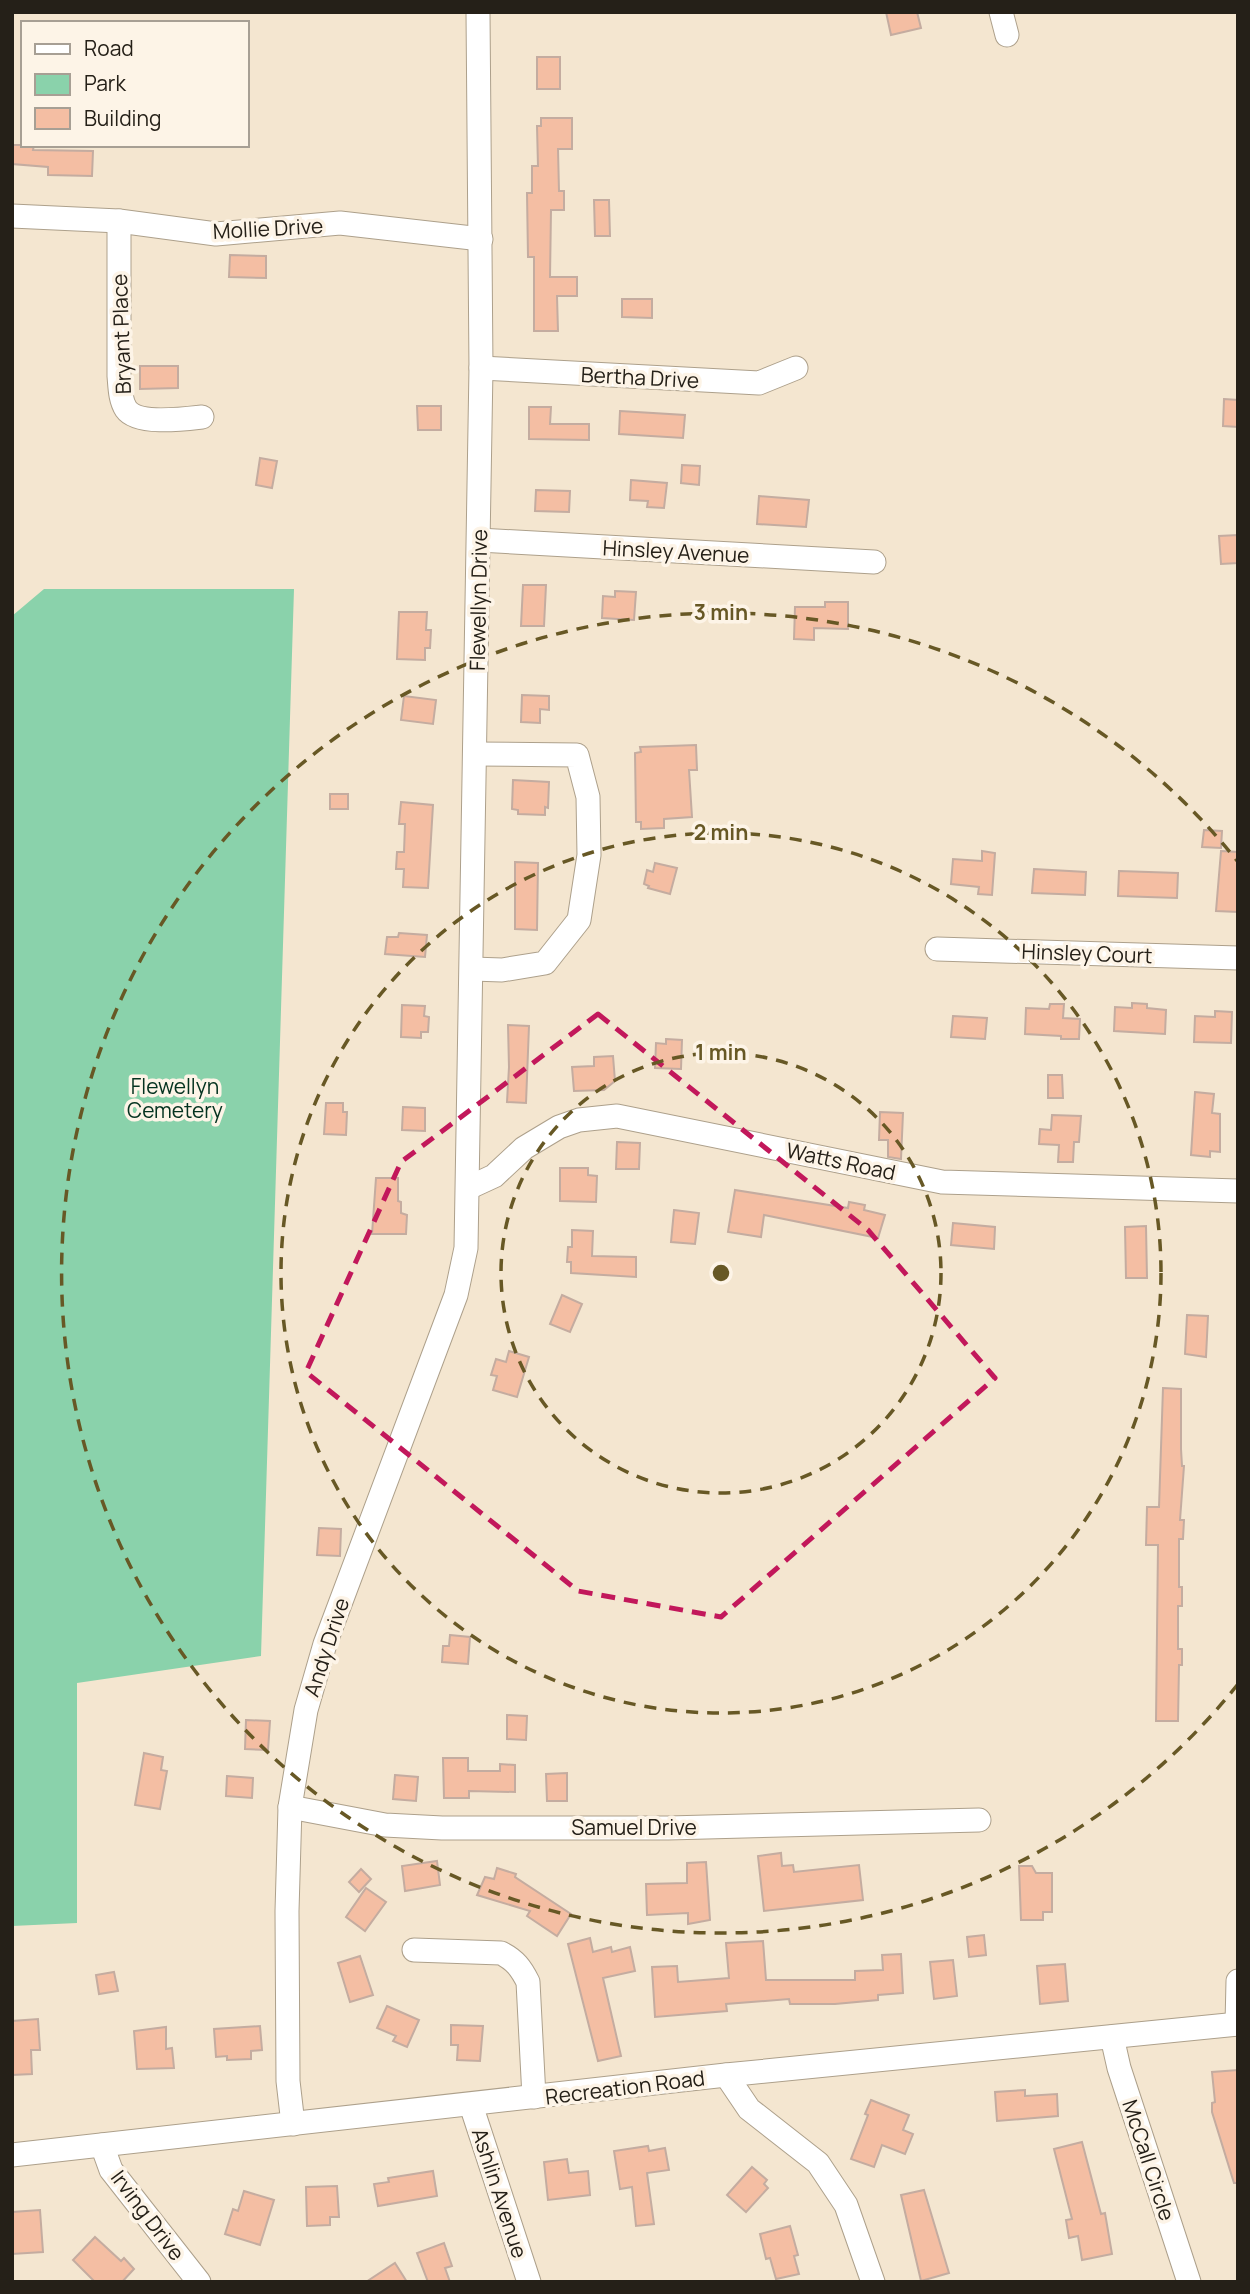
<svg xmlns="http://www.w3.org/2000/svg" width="1250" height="2294" font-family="Manrope,sans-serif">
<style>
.green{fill:#8ad2ab}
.building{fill:#f4bea3;stroke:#c4aca0;stroke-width:2}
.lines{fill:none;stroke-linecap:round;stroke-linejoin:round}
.minor-casing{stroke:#ada08b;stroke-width:25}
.minor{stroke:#fff;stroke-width:23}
.marked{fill:none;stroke:#c2185b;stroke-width:5;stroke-dasharray:14 9;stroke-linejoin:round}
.ring{fill:none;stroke:#675825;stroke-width:3.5;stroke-dasharray:12 9}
.labels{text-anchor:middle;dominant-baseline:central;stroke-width:7;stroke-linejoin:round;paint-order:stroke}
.street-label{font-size:21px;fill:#252018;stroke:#fdf4e7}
.park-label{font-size:21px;fill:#04321f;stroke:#fdf4e7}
.centre{fill:#675825;stroke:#fdf4e7;stroke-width:3.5}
.ring-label{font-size:21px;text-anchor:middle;font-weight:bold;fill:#675825;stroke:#fdf4e7;stroke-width:7;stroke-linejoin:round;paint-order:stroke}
</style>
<rect width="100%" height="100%" fill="#f4e6d0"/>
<path class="green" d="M44,589H294L261,1656L77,1683V1923L12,1926V616Z"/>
<g class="building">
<path d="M886,12H917L921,28L891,35Z"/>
<rect x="537" y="57" width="23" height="32"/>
<path d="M541,118H572V149H558L559,191H564V210H551L550,277H577V296H557L558,331H534V257H528L527,193H532V166H538L537,126H541Z"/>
<path d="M12,145H34L33,150L93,151L92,176L48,175V167L12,164Z"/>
<path d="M594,200H609L610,236H595Z"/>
<path d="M230,255L266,256V278L229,277Z"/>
<path d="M622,299H652V318L622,317Z"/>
<path d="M140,366H178V388L140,389Z"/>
<path d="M1224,399L1238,400V427L1223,426Z"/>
<path d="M417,406H441V430H418Z"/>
<path d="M529,407H551L550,424H589V440L529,439Z"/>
<path d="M620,411L685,415L683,438L619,434Z"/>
<path d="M260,458L277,461L272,488L256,485Z"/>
<path d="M682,465L700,466L699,485L681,483Z"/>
<path d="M631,480L667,483L664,508L647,507L648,501L630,500Z"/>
<path d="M536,490L570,491L569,512L535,511Z"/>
<path d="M759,496L809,500L806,527L757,524Z"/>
<path d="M1238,535V563L1221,564L1219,536Z"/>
<path d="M523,585H546L544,626H521Z"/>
<path d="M615,591L636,592L634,620L602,618L603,596L615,597Z"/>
<path d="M825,602H848V629L814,628V640L794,639L795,607H825Z"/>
<path d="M399,612H427L426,630H431L430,648H425V660L397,659Z"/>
<path d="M522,695L549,696V710L540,709V723L521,722Z"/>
<path d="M404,696L436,700L433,724L401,720Z"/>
<path d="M696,745L697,770H689L692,817L664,819V828L641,829V822H636L635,753L641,752L640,747Z"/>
<path d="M513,780L549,782L548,808L545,807V815L518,814V810L512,809Z"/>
<rect x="330" y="794" width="18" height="15"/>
<path d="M401,802L433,805L428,888L403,887L404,869H396L397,852H404L405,824H399Z"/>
<path d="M1204,830L1222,831L1221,848L1202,847Z"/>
<path d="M982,851L995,853L992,895L978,894L979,887L951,884L953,859L982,861Z"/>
<path d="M1221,851L1238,852V912L1216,911Z"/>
<path d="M515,862L538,863L537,930L515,929Z"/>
<path d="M655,863L677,868L670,894L648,888L649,886L644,884L647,870L653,872Z"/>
<path d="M1034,869L1086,872L1085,895L1032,893Z"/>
<path d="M1119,871L1178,873L1177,898L1118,896Z"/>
<path d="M399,933L427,935L425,957L385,954L387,937H398Z"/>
<path d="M1132,1003L1147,1004V1008L1166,1010L1165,1034L1114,1031L1115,1007L1132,1008Z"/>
<path d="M1050,1004H1064L1063,1018L1080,1019L1079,1039H1061V1036L1025,1034L1026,1008L1049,1009Z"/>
<path d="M402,1005L425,1006L424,1016L429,1017L428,1032H421V1038L401,1037Z"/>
<path d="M1215,1011L1232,1012L1231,1043L1194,1042L1195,1016L1215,1017Z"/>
<path d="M953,1016L987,1018L985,1039L951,1037Z"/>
<path d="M508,1025L529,1026L526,1103L507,1102L509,1067Z"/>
<path d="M666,1039L682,1040L681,1069L655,1068L656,1043L666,1044Z"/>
<path d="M613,1056L615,1081L604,1090L574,1091L572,1067L594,1066V1057Z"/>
<path d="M1048,1075H1062L1063,1098H1048Z"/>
<path d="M1195,1092L1214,1094L1212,1113L1220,1114V1152L1210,1151V1157L1191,1155Z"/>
<path d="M326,1103H343V1112H347L346,1135L324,1134Z"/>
<path d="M403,1107L425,1108V1131L402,1130Z"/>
<path d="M880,1112L903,1113L901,1159L888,1157V1140H879Z"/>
<path d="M1052,1115L1081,1116L1079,1142H1074L1073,1162H1058L1059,1145L1039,1144L1040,1129L1051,1130Z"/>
<path d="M617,1142L640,1143L639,1169H616Z"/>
<path d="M560,1168H588V1175L597,1176L596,1202L560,1201Z"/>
<path d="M376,1178H398V1201L401,1202V1213L407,1215L406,1234H372Z"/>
<path d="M735,1190L848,1208L849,1202L865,1205L864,1210L885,1215L878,1238L764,1215L761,1237L728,1232Z"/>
<path d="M674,1210L699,1213L695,1244L671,1242Z"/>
<path d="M953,1223L995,1227L994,1249L951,1245Z"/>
<path d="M1146,1226L1147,1278H1126L1125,1227Z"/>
<path d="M572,1230L593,1231L592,1256L636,1257V1277L571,1273V1262H567L568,1247H572Z"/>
<path d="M562,1295L582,1304L570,1332L550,1324Z"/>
<path d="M1187,1315L1208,1316L1206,1357L1185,1354Z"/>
<path d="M509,1351L529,1357L517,1397L493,1390L497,1376L491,1375L496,1359L506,1362Z"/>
<path d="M1163,1388L1181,1389V1449L1182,1466H1184L1180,1520H1184L1183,1539H1179V1587H1182V1606H1178V1649H1182V1665H1179L1178,1721H1156L1158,1545H1146L1147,1507H1159Z"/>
<path d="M319,1528L341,1529L340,1556L317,1555Z"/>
<path d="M450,1635L470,1637L468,1664L442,1662L443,1646H449Z"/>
<path d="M507,1715L527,1716L526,1740L507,1739Z"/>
<path d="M246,1720L270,1721L268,1750L245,1749Z"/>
<path d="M144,1753L163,1757L161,1770L167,1771L160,1809L135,1805Z"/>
<path d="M443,1758H468V1771H500V1764L515,1765V1792L469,1791V1798H444Z"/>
<path d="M567,1773V1801H547L546,1774Z"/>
<path d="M395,1775L418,1777L416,1801L393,1799Z"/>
<path d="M227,1776L253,1778L252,1798L226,1796Z"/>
<path d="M781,1853L782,1866L793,1865L794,1872L859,1865L863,1900L764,1911L758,1856Z"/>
<path d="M437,1861L440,1885L405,1891L402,1866Z"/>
<path d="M706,1862L710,1920L688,1924V1913L647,1915L646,1884L687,1883V1863Z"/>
<path d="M1019,1866H1032L1036,1873H1052V1912H1043V1920H1021Z"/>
<path d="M497,1868L516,1874L515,1877L571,1914L557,1936L527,1916L530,1911L477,1895L485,1877L494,1879Z"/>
<path d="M361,1869L371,1879L359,1892L349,1882Z"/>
<path d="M366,1888L386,1902L365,1931L346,1917Z"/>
<path d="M984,1935L986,1955L969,1957L967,1937Z"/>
<path d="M590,1938L593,1952L611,1947L612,1952L630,1947L635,1971L603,1978L621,2056L598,2061L568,1944Z"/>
<path d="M763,1941L766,1980H855V1971L883,1970L882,1955L901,1954L903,1993L878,1995V2000L835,2004H790L789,1999L726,2004L727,2011L655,2017L652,1967L677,1966L678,1982L729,1978L726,1943Z"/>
<path d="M360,1956L373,1995L350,2002L338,1963Z"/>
<path d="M953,1960L957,1996L934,1999L930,1962Z"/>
<path d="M1065,1964L1068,2001L1040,2004L1037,1966Z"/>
<path d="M114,1972L118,1991L99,1994L96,1975Z"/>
<path d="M387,2006L419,2020L407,2047L393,2041L396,2036L377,2028Z"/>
<path d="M38,2019L40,2050H31L32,2074L12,2075V2021Z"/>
<path d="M451,2025L483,2026L480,2061L457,2060L458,2045H451Z"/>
<path d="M260,2026L262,2050L251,2051V2059L227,2060V2056L216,2057L214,2029Z"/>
<path d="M166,2027V2049L172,2048L174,2068L137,2069L134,2031Z"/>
<path d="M1238,2070V2183H1234L1212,2112V2103L1215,2102L1212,2072Z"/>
<path d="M1025,2090V2096L1057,2094L1058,2116L997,2121L995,2092Z"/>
<path d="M871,2100L909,2115L903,2130L913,2134L905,2154L882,2145L874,2167L851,2159L868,2115L865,2114Z"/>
<path d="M1082,2142L1101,2214L1105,2213L1112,2254L1082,2260L1078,2236L1069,2238L1066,2220L1072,2219L1054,2149Z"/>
<path d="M648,2146L649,2151L665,2148L669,2170L647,2173L654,2224L636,2226L632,2187L620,2189L614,2151Z"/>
<path d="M567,2159L569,2173L588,2171L590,2195L548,2200L544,2162Z"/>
<path d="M752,2167L767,2180L764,2184L768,2188L746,2212L727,2195Z"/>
<path d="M433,2171L437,2196L378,2206L374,2184L389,2182L388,2178Z"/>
<path d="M337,2186L339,2217H330V2225L307,2226L306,2187Z"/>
<path d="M924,2190L949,2273L921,2281L901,2195Z"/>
<path d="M244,2191L274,2200L260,2245L225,2234L233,2209L238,2211Z"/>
<path d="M40,2210L43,2252L12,2254V2212Z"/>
<path d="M790,2226L798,2255L794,2256L799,2274L776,2279L770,2258L766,2259L760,2234Z"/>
<path d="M95,2237L121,2261L124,2258L134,2269L122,2282H95L73,2260Z"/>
<path d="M444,2243L452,2266L445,2268L450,2282H428L417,2253Z"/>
<path d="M395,2263L407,2282H366Z"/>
</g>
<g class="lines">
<g class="minor-casing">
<g id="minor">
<path d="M1001,12L1007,35"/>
<path d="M12,216L119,221L216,234L340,223L481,239"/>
<path d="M119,221V376C120,387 120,400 126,409C137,425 184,419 202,417"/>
<path d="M481,368L759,383L796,368"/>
<path d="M479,540L874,562"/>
<path d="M937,949L1238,958"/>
<path d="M472,969L502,970L545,963L579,920L589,855L588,797L577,755L475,754"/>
<path d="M468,1188L494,1176L524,1148L559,1127L579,1120L617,1116L942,1182L1238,1191"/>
<path d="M290,1807L385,1825L442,1828H668L979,1820"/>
<path d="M414,1950L501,1953C515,1960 521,1968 528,1982L534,2097"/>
<path d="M1237,2024L1238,1981"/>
<path d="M1112,2037L1119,2068L1189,2282"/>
<path d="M726,2075L749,2109L818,2163L846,2205L873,2282"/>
<path d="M471,2105L529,2282"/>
<path d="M293,2124L288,2081L287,1911L290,1807L306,1710L325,1644L456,1295L466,1248L481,368L478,12"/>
<path d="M102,2145L111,2170L199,2282"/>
<path d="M12,2155L726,2075L1238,2024"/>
</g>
</g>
<use href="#minor" class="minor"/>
</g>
<path class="marked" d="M598,1014L868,1230L995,1378L721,1617L578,1591L306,1372L401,1162Z"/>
<g class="ring">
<circle cx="721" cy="1273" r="220"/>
<circle cx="721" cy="1273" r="440"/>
<path d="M1238 1684A660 660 0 1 1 1238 862"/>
</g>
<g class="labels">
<g class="street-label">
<text transform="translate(268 228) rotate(-3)">Mollie Drive</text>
<text transform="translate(121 334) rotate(-92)">Bryant Place</text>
<text transform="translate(640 377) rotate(3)">Bertha Drive</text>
<text transform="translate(676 551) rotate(3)">Hinsley Avenue</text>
<text transform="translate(478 600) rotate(-89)">Flewellyn Drive</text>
<text transform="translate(1087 953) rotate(2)">Hinsley Court</text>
<text transform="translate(841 1161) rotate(12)">Watts Road</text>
<text transform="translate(326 1647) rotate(-72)">Andy Drive</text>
<text x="634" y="1827">Samuel Drive</text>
<text transform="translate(625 2087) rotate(-7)">Recreation Road</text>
<text transform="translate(1149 2160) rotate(72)">McCall Circle</text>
<text transform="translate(500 2193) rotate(72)">Ashlin Avenue</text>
<text transform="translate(148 2215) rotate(53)">Irving Drive</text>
</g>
<g class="park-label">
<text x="175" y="1086">Flewellyn<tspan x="175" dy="24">Cemetery</tspan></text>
</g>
</g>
<circle cx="721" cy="1273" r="10" class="centre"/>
<g class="ring-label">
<text x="721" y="620">3 min</text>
<text x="721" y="840">2 min</text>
<text x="721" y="1060">1 min</text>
</g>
<rect width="1250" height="2294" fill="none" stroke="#252018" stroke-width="28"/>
<rect x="21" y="21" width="228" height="126" fill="#fdf4e7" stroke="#a79f94" stroke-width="2"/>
<rect x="35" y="44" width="35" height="10" fill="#ffffff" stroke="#a79f94" stroke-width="2"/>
<text x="84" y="56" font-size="21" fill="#252018">Road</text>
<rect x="35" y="74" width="35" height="21" fill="#8ad2ab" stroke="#a79f94" stroke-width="2"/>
<text x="84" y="91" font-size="21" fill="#252018">Park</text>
<rect x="35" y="108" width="35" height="21" fill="#f4bea3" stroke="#a79f94" stroke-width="2"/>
<text x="84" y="126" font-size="21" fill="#252018">Building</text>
</svg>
